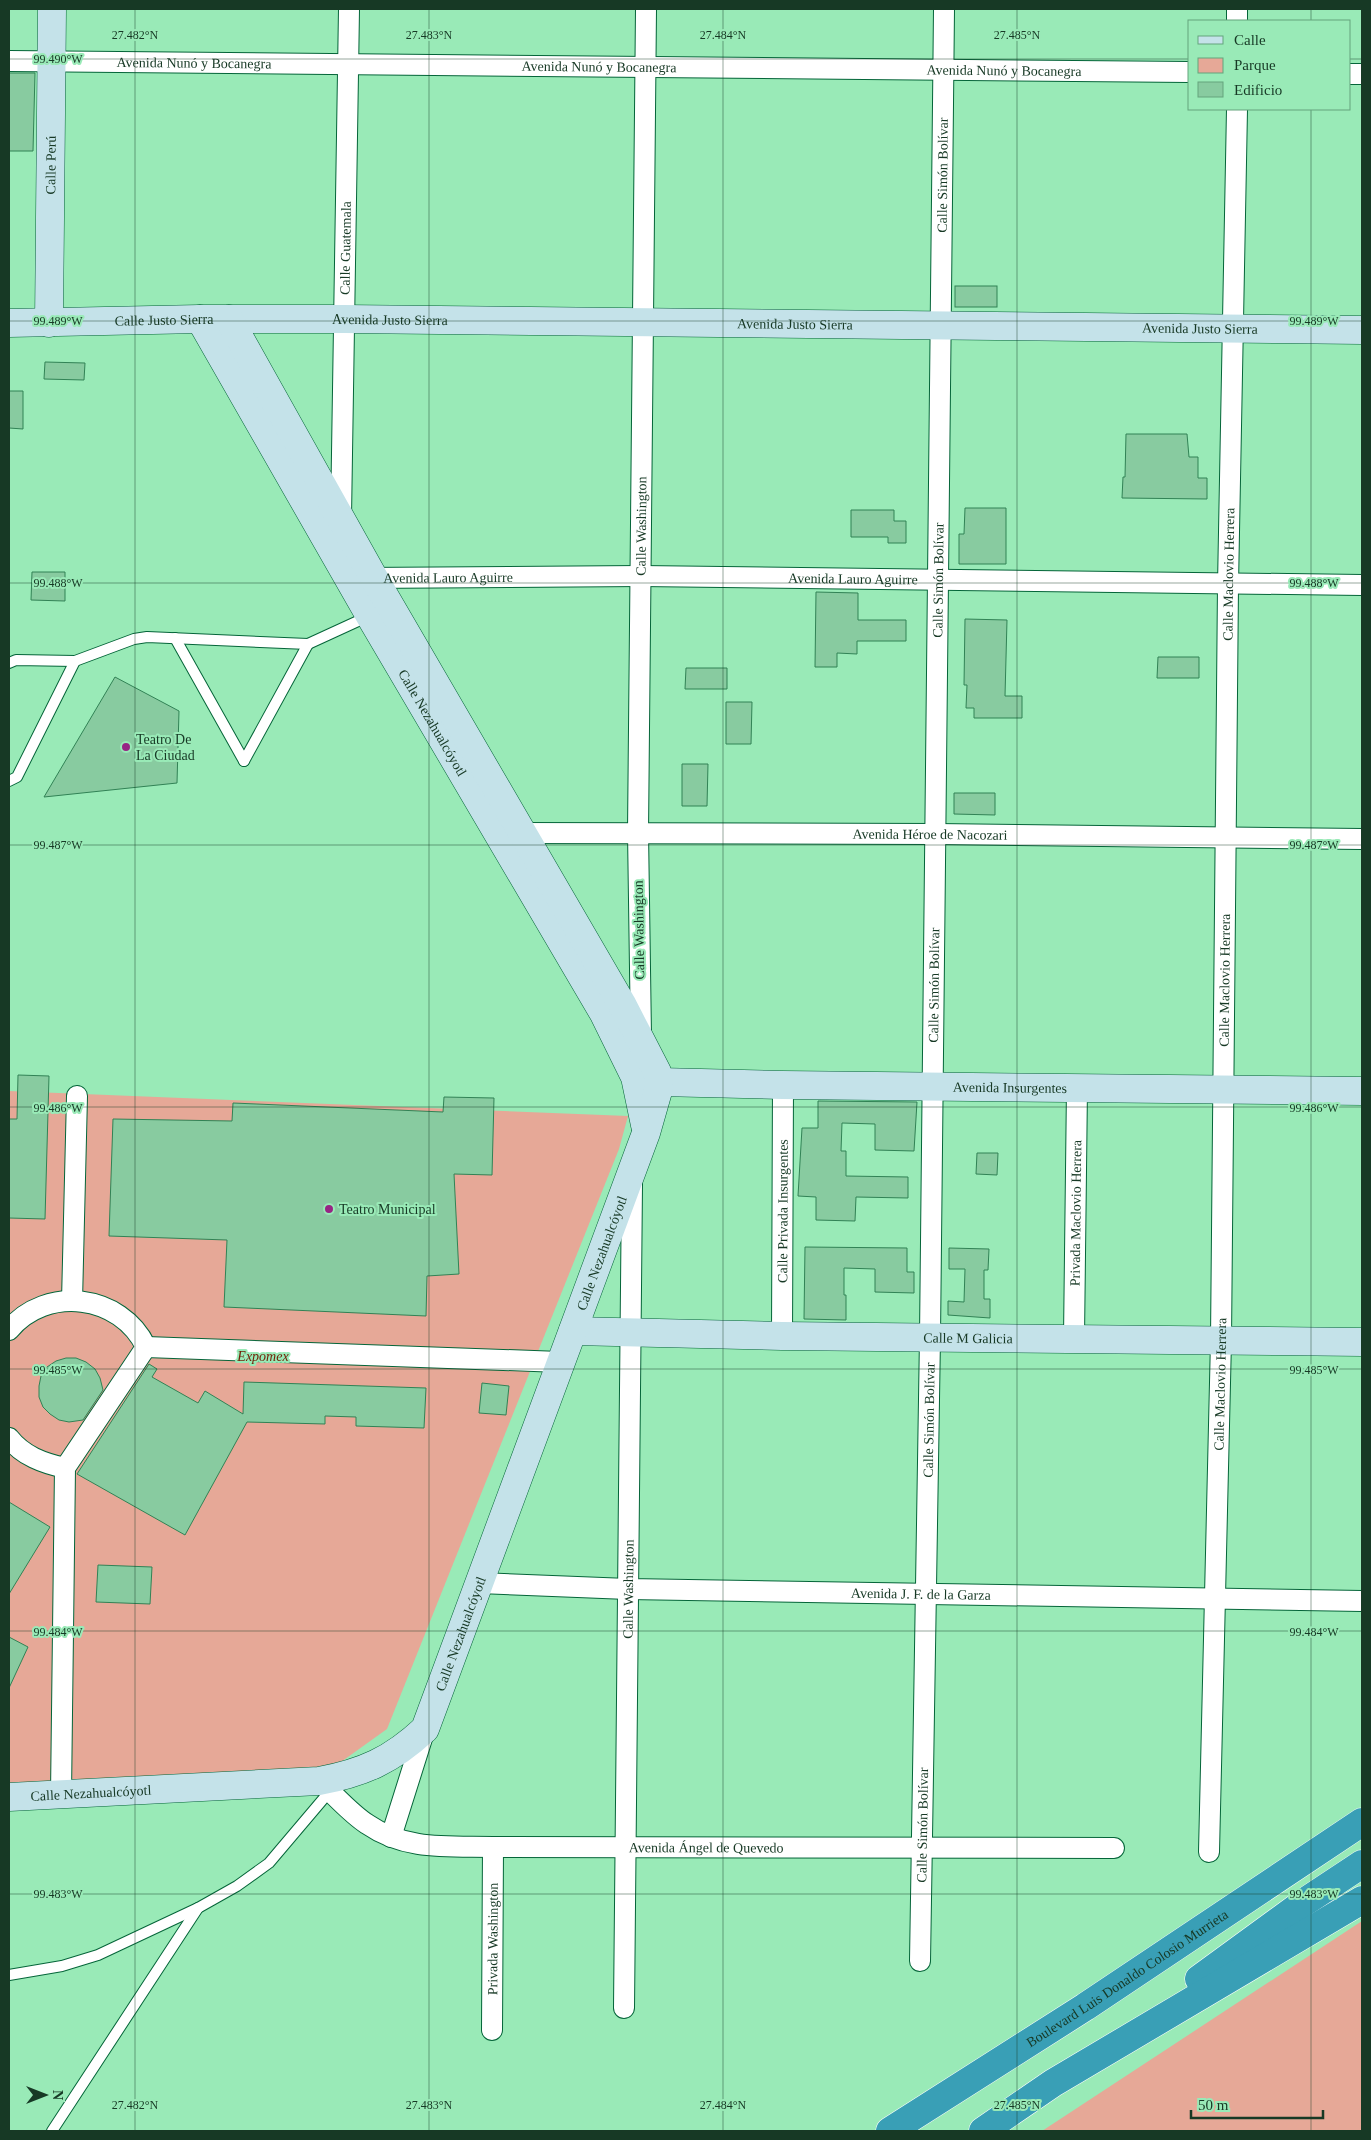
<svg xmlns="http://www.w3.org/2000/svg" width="1371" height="2140" font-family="Georgia,serif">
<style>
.green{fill:#e6a897}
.building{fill:#88cba0;stroke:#318255}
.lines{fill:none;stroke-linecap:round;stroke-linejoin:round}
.lane-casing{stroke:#056539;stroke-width:12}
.street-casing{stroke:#056539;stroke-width:22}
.secondary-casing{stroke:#056539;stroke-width:29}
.highway-casing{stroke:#fff;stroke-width:29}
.lane{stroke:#fff;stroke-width:10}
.street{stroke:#fff;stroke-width:20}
.secondary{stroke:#c4e2e9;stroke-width:28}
.highway{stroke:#399fb6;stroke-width:28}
.ticks{fill:none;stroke:#173925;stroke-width:1;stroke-opacity:0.45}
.poi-dot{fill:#972584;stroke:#99eab7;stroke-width:2}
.labels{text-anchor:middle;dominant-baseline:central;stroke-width:4;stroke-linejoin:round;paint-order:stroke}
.street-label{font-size:14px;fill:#173925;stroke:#99eab7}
.poi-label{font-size:14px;fill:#173925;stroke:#99eab7;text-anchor:start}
.park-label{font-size:14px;font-style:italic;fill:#721e06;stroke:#99eab7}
.ticks-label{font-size:12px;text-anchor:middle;fill:#173925;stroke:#99eab7;stroke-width:4;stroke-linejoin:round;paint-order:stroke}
</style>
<rect width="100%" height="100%" fill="#99eab7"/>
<g class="green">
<path d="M9,1091L628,1116L619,1149L387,1729L320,1777L9,1797Z"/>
<path d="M1362,1921V2131H1042Z"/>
</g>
<g class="building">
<path d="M9,73H35L33,151H9Z"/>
<rect x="955" y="286" width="42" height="21"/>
<path d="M45,362L85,363L84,380L44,379Z"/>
<path d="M9,391H23V429L9,428Z"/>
<path d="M1126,434H1187L1189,457H1198V478H1207V499L1122,498L1123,477H1125Z"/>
<path d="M965,508H1006V564H959V534H964Z"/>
<path d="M851,510H894V521H906V543H888V537H851Z"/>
<path d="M32,572H65V601L31,600Z"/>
<path d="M816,592L858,593V620H906V641H857V654L837,653V667H815Z"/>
<path d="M965,619L1007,620L1005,696H1022V718H974V708H966L967,685H964Z"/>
<path d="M1158,657H1199V678H1157Z"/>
<path d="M686,668H727V689H685Z"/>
<path d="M115,677L179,711L177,783L44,797Z"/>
<path d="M726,702H752L751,744H726Z"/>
<path d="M682,764H708L707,806H682Z"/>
<path d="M954,793H995V815L954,814Z"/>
<path d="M18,1075L49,1076L45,1219L9,1218V1119H17Z"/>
<path d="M444,1097L494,1098L492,1175L454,1174L459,1274L427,1276L426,1316L224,1307L227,1240L109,1236L113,1119L232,1121L233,1103L443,1112Z"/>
<path d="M818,1101L917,1102L914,1151L875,1150V1124L842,1123L841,1151H846V1176L908,1177V1198L856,1197L855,1221L816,1220V1197L798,1196L802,1128H818Z"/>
<path d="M977,1153H998L997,1175L976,1174Z"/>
<path d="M805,1247L907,1248V1272H914V1293L875,1292V1269L844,1268V1295H846V1320L804,1319Z"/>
<path d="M949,1248L989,1249L988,1270H984V1299H990V1318L948,1315V1301L964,1302L965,1269H949Z"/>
<path d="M66,1358H76L86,1362L95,1369L100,1378L103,1390L83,1420L69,1422L59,1420L50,1414L43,1407L39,1397V1386L41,1376L47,1367L56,1361Z"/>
<path d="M149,1364L157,1369L152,1377L198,1403L205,1391L243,1414L244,1382L426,1388L424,1428L356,1426V1417L325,1416V1424L247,1422L185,1535L77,1474Z"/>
<path d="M482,1383L509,1386L506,1415L479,1413Z"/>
<path d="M9,1502L50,1527L9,1594Z"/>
<path d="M98,1565L152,1567L150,1604L96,1602Z"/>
<path d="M9,1637L28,1647L9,1688Z"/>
</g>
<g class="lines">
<g class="lane-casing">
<g id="lane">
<path d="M175,638L244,761"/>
<path d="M9,663L16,660L75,661L134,639L147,637L308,644L369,616"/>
<path d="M244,761L308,644"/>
<path d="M9,781L17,777L75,661"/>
<path d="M9,1975L62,1966L98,1955L198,1908"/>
<path d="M52,2131L198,1908L237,1886L269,1863L330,1791"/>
</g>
</g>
<g class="street-casing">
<g id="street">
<path d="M1237,21V9"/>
<path id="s1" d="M9,61L1190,72"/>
<path d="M1350,74H1362"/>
<path id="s2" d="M341,517L349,9"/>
<path id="s3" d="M362,578L641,576L1362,585"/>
<path id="s4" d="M511,833L936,834L1362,839"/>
<path id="s5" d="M641,1037L638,832L646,9"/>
<path d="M72,1301L77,1096"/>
<path d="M9,1330C46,1285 121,1294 146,1347L65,1468L61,1795"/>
<path id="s6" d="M782,1336L783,1085"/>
<path id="s7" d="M1074,1338L1077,1087"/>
<path d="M146,1347L560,1362"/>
<path d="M9,1438C23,1456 43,1463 65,1468"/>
<path id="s8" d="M479,1583L628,1589L1362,1601"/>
<path id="s9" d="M319,1781C335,1795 350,1813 367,1824C406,1851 448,1846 493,1847L1114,1848"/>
<path d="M391,1837L425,1729"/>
<path id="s10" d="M1209,1852L1221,1340L1228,585L1237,109"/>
<path id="s11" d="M920,1961L930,1337L944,9"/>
<path id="s12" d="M624,2008L632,1184"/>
<path id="s13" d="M492,2030L493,1847"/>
</g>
</g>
<g class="secondary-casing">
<g id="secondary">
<path id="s14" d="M200,319L370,616L604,1014L635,1077L645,1125"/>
<path id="s15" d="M9,323L200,319H344L1362,330"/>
<path id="s16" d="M49,323L52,9"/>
<path id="s17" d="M659,1082L783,1085L1362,1091"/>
<path id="s18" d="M573,1331L782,1336L1362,1342"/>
<path id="s19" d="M9,1797L319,1781C363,1773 392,1760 425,1729L646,1133L658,1091L659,1082L657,1072L622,1004L374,578L229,319"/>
</g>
</g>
<g class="highway-casing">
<g id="highway">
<path d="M1199,1979L1306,1901L1362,1864"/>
<path id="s20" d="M890,2131L1085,2007L1362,1822"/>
<path d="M983,2131L1053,2083L1362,1900"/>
</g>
</g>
<use href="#lane" class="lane"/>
<use href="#street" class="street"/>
<use href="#secondary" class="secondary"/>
<use href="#highway" class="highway"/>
</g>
<path class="ticks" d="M135,9V2131M429,9V2131M723,9V2131M1017,9V2131M1311,9V21M9,59H1190M1350,59H1362M1311,109V2131M9,321H1362M9,583H1362M9,845H1362M9,1107H1362M9,1369H1362M9,1631H1362M9,1894H1362"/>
<g class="poi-dot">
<circle cx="126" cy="747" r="5"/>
<circle cx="329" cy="1209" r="5"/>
</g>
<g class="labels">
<g class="street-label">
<text stroke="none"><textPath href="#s1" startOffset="185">Avenida Nunó y Bocanegra</textPath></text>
<text stroke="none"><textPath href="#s1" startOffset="590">Avenida Nunó y Bocanegra</textPath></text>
<text stroke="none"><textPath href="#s1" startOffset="995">Avenida Nunó y Bocanegra</textPath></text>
<text stroke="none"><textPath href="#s16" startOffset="158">Calle Perú</textPath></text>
<text stroke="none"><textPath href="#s11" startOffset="1786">Calle Simón Bolívar</textPath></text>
<text stroke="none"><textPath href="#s2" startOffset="269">Calle Guatemala</textPath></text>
<text stroke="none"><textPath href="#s15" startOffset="381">Avenida Justo Sierra</textPath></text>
<text stroke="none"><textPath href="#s15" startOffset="155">Calle Justo Sierra</textPath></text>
<text stroke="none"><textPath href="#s15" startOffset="786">Avenida Justo Sierra</textPath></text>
<text stroke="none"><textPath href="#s15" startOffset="1191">Avenida Justo Sierra</textPath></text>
<text stroke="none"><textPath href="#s5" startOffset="511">Calle Washington</textPath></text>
<text stroke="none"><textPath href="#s10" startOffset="1278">Calle Maclovio Herrera</textPath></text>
<text stroke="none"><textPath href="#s3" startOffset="86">Avenida Lauro Aguirre</textPath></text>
<text stroke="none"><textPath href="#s3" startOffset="491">Avenida Lauro Aguirre</textPath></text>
<text stroke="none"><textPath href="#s11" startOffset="1381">Calle Simón Bolívar</textPath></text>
<text stroke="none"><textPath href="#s14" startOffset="466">Calle Nezahualcóyotl</textPath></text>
<text stroke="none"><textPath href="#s4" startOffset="419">Avenida Héroe de Nacozari</textPath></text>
<text transform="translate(639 930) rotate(-91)">Calle Washington</text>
<text stroke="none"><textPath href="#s10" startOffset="872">Calle Maclovio Herrera</textPath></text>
<text stroke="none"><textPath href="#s11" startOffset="976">Calle Simón Bolívar</textPath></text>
<text stroke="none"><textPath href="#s17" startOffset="351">Avenida Insurgentes</textPath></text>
<text stroke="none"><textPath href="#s6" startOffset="125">Calle Privada Insurgentes</textPath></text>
<text stroke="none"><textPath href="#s7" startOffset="125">Privada Maclovio Herrera</textPath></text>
<text stroke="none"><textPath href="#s19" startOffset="938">Calle Nezahualcóyotl</textPath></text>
<text stroke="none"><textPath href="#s18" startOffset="395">Calle M Galicia</textPath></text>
<text stroke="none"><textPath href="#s10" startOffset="468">Calle Maclovio Herrera</textPath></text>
<text stroke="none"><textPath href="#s11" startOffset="541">Calle Simón Bolívar</textPath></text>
<text stroke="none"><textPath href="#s12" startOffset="419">Calle Washington</textPath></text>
<text stroke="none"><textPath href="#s8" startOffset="442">Avenida J. F. de la Garza</textPath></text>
<text stroke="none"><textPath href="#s19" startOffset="532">Calle Nezahualcóyotl</textPath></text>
<text stroke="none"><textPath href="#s19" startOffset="82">Calle Nezahualcóyotl</textPath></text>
<text stroke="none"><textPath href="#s11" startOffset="136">Calle Simón Bolívar</textPath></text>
<text stroke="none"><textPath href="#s9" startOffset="408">Avenida Ángel de Quevedo</textPath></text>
<text stroke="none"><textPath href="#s13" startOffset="91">Privada Washington</textPath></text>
<text stroke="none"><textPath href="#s20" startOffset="282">Boulevard Luis Donaldo Colosio Murrieta</textPath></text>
</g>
<g class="poi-label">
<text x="136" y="739">Teatro De<tspan x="136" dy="16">La Ciudad</tspan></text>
<text x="339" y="1209">Teatro Municipal</text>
</g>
<g class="park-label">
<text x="263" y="1356">Expomex</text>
</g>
</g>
<g class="ticks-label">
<text x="135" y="39">27.482°N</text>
<text x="429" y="39">27.483°N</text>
<text x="723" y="39">27.484°N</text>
<text x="1017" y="39">27.485°N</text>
<text x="58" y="63">99.490°W</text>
<text x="1314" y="325">99.489°W</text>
<text x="58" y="325">99.489°W</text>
<text x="1314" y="587">99.488°W</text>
<text x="58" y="587">99.488°W</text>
<text x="1314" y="849">99.487°W</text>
<text x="58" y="849">99.487°W</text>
<text x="1314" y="1112">99.486°W</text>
<text x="58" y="1112">99.486°W</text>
<text x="1314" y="1374">99.485°W</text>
<text x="58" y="1374">99.485°W</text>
<text x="58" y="1636">99.484°W</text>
<text x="1314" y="1636">99.484°W</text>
<text x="58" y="1898">99.483°W</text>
<text x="1314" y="1898">99.483°W</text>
<text x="135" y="2109">27.482°N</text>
<text x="429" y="2109">27.483°N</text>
<text x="723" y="2109">27.484°N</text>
<text x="1017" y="2109">27.485°N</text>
</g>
<rect width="1371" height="2140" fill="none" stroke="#173925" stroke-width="20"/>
<rect x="1188" y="20" width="162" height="90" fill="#99eab7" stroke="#65a37d"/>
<rect x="1198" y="36" width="25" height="8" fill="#c4e2e9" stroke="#65a37d"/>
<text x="1234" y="45" font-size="15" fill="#173925">Calle</text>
<rect x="1198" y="58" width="25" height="15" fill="#e6a897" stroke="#65a37d"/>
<text x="1234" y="70" font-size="15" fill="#173925">Parque</text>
<rect x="1198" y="82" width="25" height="15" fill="#88cba0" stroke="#65a37d"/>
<text x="1234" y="95" font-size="15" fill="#173925">Edificio</text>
<g transform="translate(45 2095) rotate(90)" stroke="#99eab7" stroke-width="4" paint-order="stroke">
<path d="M0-4L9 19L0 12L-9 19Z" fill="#173925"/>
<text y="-8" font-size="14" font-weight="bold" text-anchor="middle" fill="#173925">N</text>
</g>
<path d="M1191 2110v8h132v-8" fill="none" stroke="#173925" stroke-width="2.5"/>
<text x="1198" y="2110" font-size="15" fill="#173925" stroke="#99eab7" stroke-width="4" paint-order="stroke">50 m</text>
</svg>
